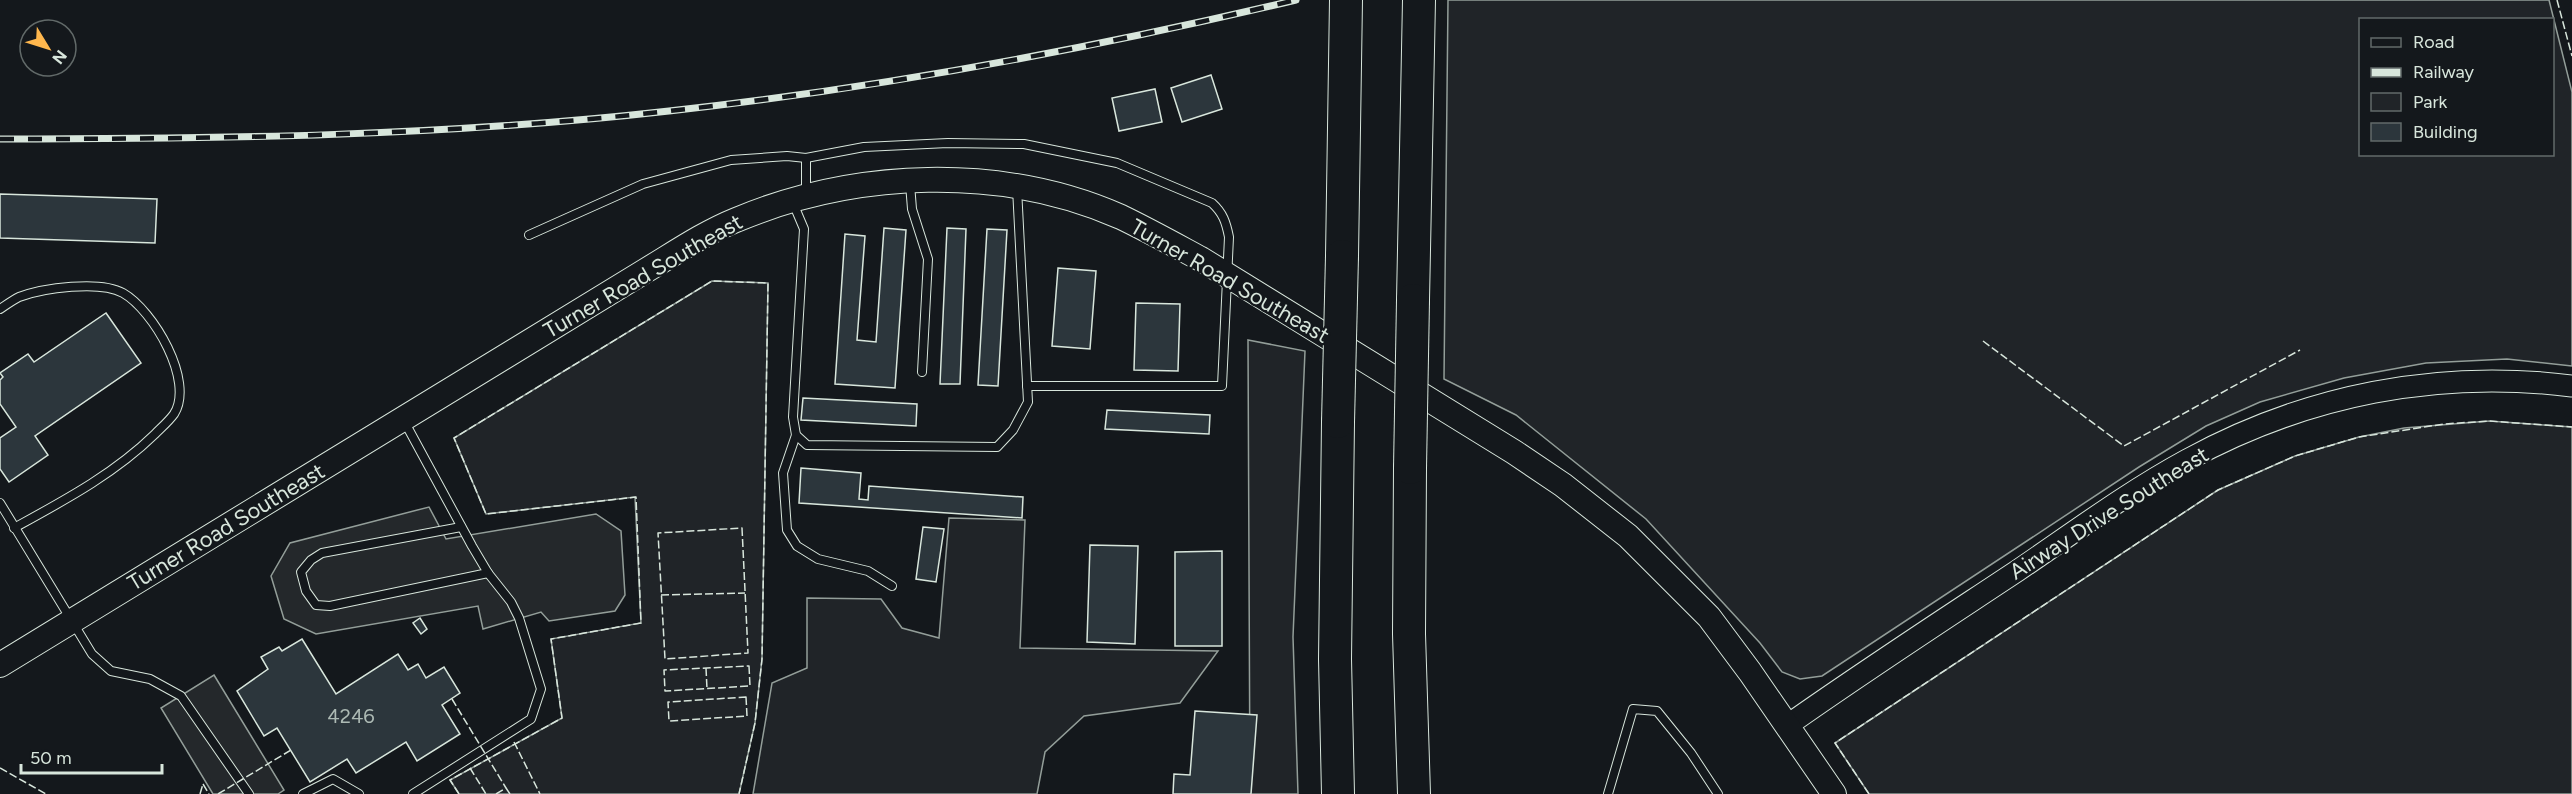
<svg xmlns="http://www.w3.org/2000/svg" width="2572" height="794" font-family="Figtree,sans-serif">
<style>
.green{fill:#202428;stroke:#939e99;stroke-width:1.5;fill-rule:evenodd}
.parking{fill:#24282b;stroke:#939e99;stroke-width:1.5}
.building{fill:#2c363c;stroke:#d8e6dc;stroke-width:1.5}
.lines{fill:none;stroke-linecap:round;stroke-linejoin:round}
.service-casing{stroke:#d8e6dc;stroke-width:10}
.tertiary-casing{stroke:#d8e6dc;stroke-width:23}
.secondary-casing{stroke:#d8e6dc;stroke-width:26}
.motorway-casing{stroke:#d8e6dc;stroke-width:34}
.service{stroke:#14181c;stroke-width:8}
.tertiary{stroke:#14181c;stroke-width:21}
.secondary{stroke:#14181c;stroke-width:24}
.motorway{stroke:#14181c;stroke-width:32}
.rail-casing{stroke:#d8e6dc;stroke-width:7}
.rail{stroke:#14181c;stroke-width:4.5;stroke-dasharray:14;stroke-linecap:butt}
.motorway-bridge-casing{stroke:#d8e6dc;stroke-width:34;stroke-linecap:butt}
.motorway-bridge{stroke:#14181c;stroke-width:32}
.fence{stroke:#d8e6dc;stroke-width:1.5;stroke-dasharray:8 3;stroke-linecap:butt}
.labels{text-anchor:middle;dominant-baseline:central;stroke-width:4.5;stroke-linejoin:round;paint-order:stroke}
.number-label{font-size:20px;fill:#adbab4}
.street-label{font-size:22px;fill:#d8e6dc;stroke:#14181c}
</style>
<rect width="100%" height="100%" fill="#14181c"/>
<g class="green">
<path d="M1448,0H2549L2572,92V366L2507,359L2426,363L2344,378L2260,402L2206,426L2139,467L1822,676L1800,679L1782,672L1760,643L1646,519L1516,415L1444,379ZM2360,20H2552V154H2360Z"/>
<path d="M712,281L768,283L762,659L755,723L739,794H459L450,780L562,718L551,639L641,623L635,497L486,514L454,438Z"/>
<path d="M1248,340L1305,351L1293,637L1298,794H1250Z"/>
<path d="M2489,421L2572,427V794H1869L1835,743L2218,490L2295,456L2359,437L2404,428Z"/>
<path d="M949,518L1025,520L1020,648L1218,651L1180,703L1084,716L1045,752L1037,794H753L772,683L807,668V598L881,599L902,628L939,638Z"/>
</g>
<g class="parking">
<path d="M429,507L446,539L596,514L621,531L625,595L615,611L549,621L541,612L483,629L478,606L316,634L284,619L271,576L290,543Z"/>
<path d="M214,675L284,790L278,794H213L161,708Z"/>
</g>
<g class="building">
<path d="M1211,75L1222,109L1182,122L1171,88Z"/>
<path d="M1155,89L1162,122L1119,131L1112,98Z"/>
<path d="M0,194L157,199L155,243L0,238Z"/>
<path d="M884,228L906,230L895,388L835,384L845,234L865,236L857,340L876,342Z"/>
<path d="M947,228L966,229L960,384H940Z"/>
<path d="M987,229L1007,230L998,386L978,385Z"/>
<path d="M1058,268L1096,271L1090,349L1052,346Z"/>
<path d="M1136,303L1180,304L1178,371L1134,370Z"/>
<path d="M106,313L141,363L35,436L48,455L9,482L0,469V438L16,427L0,404V380L3,377L0,373L28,354L34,362Z"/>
<path d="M803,398L917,404L916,426L801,420Z"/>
<path d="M1107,410L1210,415L1209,434L1105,429Z"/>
<path d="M801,468L861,473L859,499L868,500L869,486L1023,497L1022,518L799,503Z"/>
<path d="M923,527L944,529L936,582L916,579Z"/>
<path d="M1090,545L1138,546L1135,644L1087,642Z"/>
<path d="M1222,551V646H1175V552Z"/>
<path d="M420,618L427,629L421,634L413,623Z"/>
<path d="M302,639L336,694L398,654L408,670L418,664L426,678L444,667L460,693L442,705L460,734L417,761L406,742L356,773L347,759L310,782L277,728L264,736L237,691L268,669L261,657L279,647L282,651Z"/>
<path d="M1195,711L1257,715L1251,794H1173L1174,774L1190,775Z"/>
</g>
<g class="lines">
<g class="service-casing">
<g id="service">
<path d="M806,158V196"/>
<path d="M910,184L912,209L928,259L922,372"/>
<path d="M793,203L804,229L793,417L796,435L807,445L997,447L1013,430L1028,402L1017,188"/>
<path d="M529,235L643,184L731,160L787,156L806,158L864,147L948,143L1024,144L1117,163L1212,203C1223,213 1226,222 1229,237L1222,386H1027"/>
<path d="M0,309C6,305 13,300 19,297C43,288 100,280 123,293C153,310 195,381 174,414C169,421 161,428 155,434C114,474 65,500 14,528"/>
<path d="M403,419L472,546L488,573L511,602L519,618L541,689L531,719L413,794"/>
<path d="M796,435L783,473L787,530L797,546L818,559L868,571L892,586"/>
<path d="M0,503L92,654L111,671L150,679L181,696L249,794"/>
<path d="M461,527L322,553L311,560L301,572L306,591L316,605L330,606L488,573"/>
<path d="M303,794L333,779L359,794"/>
<path d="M1608,794L1633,709L1657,711L1691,753L1718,794"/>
</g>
</g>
<g class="tertiary-casing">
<path id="tertiary" d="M1788,725C1863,672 1940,622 2017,571C2073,533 2128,492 2187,460C2306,395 2438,369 2572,386"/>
</g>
<g class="secondary-casing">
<path id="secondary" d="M0,665L645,271C675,253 704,233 736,220C855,170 1001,164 1121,217C1148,230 1175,245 1201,259L1514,452L1563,485L1628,536L1709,617L1750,672L1834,794"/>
</g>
<g class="motorway-casing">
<g id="motorway">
<path d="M1342,256L1346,0"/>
<path d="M1413,300L1419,0"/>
<path d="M1410,468L1409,634L1414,794"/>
<path d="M1338,794L1335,659L1338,422"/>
</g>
</g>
<use href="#service" class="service"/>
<use href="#tertiary" class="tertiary"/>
<use href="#secondary" class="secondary"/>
<use href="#motorway" class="motorway"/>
<g class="rail-casing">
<path id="rail" d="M0,139C223,139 447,136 669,111C880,88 1089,49 1296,0"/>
</g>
<use href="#rail" class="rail"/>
<g class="motorway-bridge-casing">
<g id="motorway-bridge">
<path d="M1338,422L1342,256"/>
<path d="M1410,468L1413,300"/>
</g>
</g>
<use href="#motorway-bridge" class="motorway-bridge"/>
<g class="fence">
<path d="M2557,0L2572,56"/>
<path d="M1983,341L2124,446L2300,350"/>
<path d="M742,528L748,653L665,659L658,533Z"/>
<path d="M661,595L745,593"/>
<path d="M749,666L750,686L665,691L664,670Z"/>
<path d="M706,668L707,689"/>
<path d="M746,697L747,716L669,721L668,702Z"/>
<path d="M452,699L506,788"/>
<path d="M514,742L540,794"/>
<path d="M0,768L46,794"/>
<path d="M470,768L486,794"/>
<path d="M203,784L209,794"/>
<path d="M200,794L203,784"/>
<path d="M218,794L291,750"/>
<path d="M459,794L450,780L562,718L551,639L641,623L636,497L486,514L454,438L712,281L768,283L762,659L755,723L739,794"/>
<path d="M496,794L506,788L510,794"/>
<path d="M1869,794L1835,743L2218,490L2295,456L2359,437L2444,424L2489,421L2572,427"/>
</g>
</g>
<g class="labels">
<g class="number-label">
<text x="351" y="716">4246</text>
</g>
<g class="street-label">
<text transform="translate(643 276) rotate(-30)">Turner Road Southeast</text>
<text transform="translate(1230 281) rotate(30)">Turner Road Southeast</text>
<text transform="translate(2109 513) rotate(-32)">Airway Drive Southeast</text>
<text transform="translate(226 527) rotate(-31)">Turner Road Southeast</text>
</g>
</g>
<rect x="2359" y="18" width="195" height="138" fill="#14181c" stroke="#626a69" stroke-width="1.5"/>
<rect x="2371" y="38" width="30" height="9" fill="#14181c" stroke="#626a69" stroke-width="1.5"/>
<text x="2413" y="48" font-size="18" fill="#d8e6dc">Road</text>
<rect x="2371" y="68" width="30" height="9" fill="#d8e6dc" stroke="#626a69" stroke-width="1.5"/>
<text x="2413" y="78" font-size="18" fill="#d8e6dc">Railway</text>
<rect x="2371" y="93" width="30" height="18" fill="#202428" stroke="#626a69" stroke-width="1.5"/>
<text x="2413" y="108" font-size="18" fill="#d8e6dc">Park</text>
<rect x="2371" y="123" width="30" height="18" fill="#2c363c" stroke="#626a69" stroke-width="1.5"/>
<text x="2413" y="138" font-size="18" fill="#d8e6dc">Building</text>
<g transform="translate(48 48) rotate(128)"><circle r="28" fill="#14181c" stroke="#626a69" stroke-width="1.5"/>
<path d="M0-4.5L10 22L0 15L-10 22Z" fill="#ffb74d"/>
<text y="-9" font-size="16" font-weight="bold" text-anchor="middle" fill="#d8e6dc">N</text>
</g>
<path d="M21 764v9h141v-9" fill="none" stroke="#d8e6dc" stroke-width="3"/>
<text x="30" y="764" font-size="18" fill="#d8e6dc" stroke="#14181c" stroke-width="4.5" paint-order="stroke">50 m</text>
</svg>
